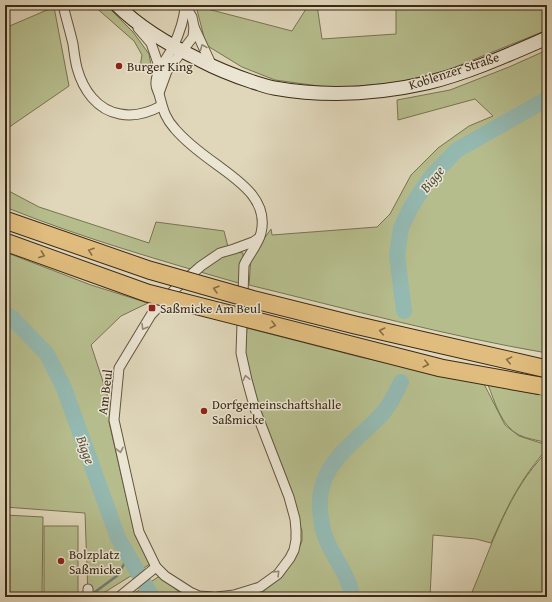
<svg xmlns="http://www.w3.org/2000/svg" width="552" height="602" font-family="'Gentium Book Plus',serif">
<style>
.green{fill:#b6bd8d;stroke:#787451}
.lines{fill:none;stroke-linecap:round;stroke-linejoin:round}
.stream{stroke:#708073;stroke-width:2.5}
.river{stroke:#94b9b1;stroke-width:16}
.minor-casing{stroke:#64553e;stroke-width:11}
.secondary-casing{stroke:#3b2a15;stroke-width:15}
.minor{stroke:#ebe5d3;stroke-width:9}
.secondary{stroke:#ebe5d3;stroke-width:13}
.motorway-bridge-casing{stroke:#3b2a15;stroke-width:19;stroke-linecap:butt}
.motorway-bridge{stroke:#e0bc7e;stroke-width:17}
.oneway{stroke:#938874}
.oneway2{stroke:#856c44}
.poi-dot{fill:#8f2418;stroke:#ebe5d3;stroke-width:1.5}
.labels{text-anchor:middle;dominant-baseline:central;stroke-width:3;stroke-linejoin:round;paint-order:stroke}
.poi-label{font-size:13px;fill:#3b2a15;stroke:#ebe5d3;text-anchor:start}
.street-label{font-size:13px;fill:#3b2a15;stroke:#ebe5d3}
.water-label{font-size:14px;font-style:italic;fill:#514e3c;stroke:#ebe5d3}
</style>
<rect width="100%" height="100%" fill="#e0d7bb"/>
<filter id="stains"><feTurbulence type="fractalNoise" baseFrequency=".005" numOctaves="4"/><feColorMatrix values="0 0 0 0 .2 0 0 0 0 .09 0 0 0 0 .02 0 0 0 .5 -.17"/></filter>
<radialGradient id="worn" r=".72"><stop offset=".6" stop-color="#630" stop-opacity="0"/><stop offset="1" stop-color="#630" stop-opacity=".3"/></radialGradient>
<g class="green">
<path d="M93,5H106L133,32L149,54L152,71L140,67L142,55L134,41Z"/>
<path d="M304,5H317L322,39L396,34V5H547V30L448,70L396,83L333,88L275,80L242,67L206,45L196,6L292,31L306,9Z"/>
<path d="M54,7L69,86L5,130V28Z"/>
<path d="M547,50V353C447,336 348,309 249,285L251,257L271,229L272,235L377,227L390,214L411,175L438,148L469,126L493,116L475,99L398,120L397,100L450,90L509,67Z"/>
<path d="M5,189L39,207L149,243L156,222L224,231L229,251L243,253L242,284C162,261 82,238 5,207Z"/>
<path d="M5,252L91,285L148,303L121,316L91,345L111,406L109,422L135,535L150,564L97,597H88L85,513L5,507Z"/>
<path d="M247,328L360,357L484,384L505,425L519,436L547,445V449C520,479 507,507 491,543L476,539L433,535L430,597H246L261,593L282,577L294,560L302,541V531L259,408L245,353Z"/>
<path d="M488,385L547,396V443C538,440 527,439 519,435C501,426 495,402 488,385Z"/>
<path d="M547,452V597H470C491,548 508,490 547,452Z"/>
<path d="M5,515L43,517L42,597H19L5,594Z"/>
<rect x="44" y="526" width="34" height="70"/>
<path d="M158,577L164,579L179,592L190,597H129Z"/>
</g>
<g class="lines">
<path class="stream" d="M95,592L118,575L124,564L130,560"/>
<g class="river">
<path d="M404,311L397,255L401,228L411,207L429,179L457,150L547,99"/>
<path d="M5,314L12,318L47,354L64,388L118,538L152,597"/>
<path d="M352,597C349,573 331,556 324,533C322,529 322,523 321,518C312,467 352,446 382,414C390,405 396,393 401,382"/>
</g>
<g class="minor-casing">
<g id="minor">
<path d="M63,5C66,18 70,31 73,44C74,52 75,60 77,68C83,90 97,110 120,114C135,117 148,113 161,106"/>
<path d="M185,7C184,21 179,34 173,47C167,59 155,71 156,85C156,88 158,91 159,94C163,108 164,117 175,129C187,143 202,154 216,164C239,181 269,200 261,233C258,245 249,254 244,265L241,353L247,380L255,409L289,497L295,519L296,530V540L294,550L290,558L278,574L260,587L234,595L217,597"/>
<path d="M194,27L212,66"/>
<path d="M138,28L151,43L160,69"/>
<path d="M159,93L167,71L193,37L194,27L192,17L185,5"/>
<path d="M88,589V597"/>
<path d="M119,597L156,567"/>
<path d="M213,597L199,596L190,592L165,576L156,567L139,532L114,420L119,368L151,315L176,288L201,266L220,253L234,249L253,242L259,238"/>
</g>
</g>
<g class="secondary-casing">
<path id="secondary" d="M117,5C140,28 171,46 200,60C217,69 235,76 253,82C260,84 267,87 274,88C324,97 378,94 427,83C468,73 508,55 547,38"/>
</g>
<use href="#minor" class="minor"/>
<use href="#secondary" class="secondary"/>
<g class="motorway-bridge-casing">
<g id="motorway-bridge">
<path d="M5,220L149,270L251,299L355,325L547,369"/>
<path d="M5,242L147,293L441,368L541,386"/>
</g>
</g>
<use href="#motorway-bridge" class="motorway-bridge"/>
</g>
<defs><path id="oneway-chevron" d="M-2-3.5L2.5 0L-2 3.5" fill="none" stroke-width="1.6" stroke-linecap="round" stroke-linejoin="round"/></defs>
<g class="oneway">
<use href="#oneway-chevron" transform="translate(203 47) rotate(-113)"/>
<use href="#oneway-chevron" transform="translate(144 327) rotate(121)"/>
<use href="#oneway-chevron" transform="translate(246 378) rotate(-103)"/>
<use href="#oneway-chevron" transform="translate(120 450) rotate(78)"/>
<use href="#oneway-chevron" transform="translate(277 573) rotate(-45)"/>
</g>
<g class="oneway2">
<use href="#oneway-chevron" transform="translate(91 251) rotate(-161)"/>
<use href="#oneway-chevron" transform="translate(42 255) rotate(20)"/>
<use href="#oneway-chevron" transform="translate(216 289) rotate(-164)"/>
<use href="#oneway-chevron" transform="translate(273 325) rotate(14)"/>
<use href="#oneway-chevron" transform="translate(382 331) rotate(-167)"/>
<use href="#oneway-chevron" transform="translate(509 360) rotate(-167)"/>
<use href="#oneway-chevron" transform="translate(426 364) rotate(14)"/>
</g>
<g class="poi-dot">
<circle cx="119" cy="66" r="4"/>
<rect x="148" y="304" width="8" height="8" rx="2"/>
<circle cx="204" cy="411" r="4"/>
<circle cx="61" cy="561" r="4"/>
</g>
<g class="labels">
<g class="poi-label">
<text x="127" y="66">Burger King</text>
<text x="160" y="308">Saßmicke Am Beul</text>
<text x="212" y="404">Dorfgemeinschaftshalle<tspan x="212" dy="15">Saßmicke</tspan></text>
<text x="69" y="554">Bolzplatz<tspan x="69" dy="15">Saßmicke</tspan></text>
</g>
<g class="street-label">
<text transform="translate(454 71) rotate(-18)">Koblenzer Straße</text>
<text transform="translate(105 392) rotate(-83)">Am Beul</text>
</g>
<g class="water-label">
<text transform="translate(432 179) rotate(-51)">Bigge</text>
<text transform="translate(86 450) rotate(70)">Bigge</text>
</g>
</g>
<rect width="552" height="602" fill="none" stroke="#e0d7bb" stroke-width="20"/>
<rect x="6" y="6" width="540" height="590" fill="none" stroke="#3b2a15" stroke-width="2"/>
<rect x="10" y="10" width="532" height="582" fill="none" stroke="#3b2a15"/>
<rect width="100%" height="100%" filter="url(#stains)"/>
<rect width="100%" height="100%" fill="url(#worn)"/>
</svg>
